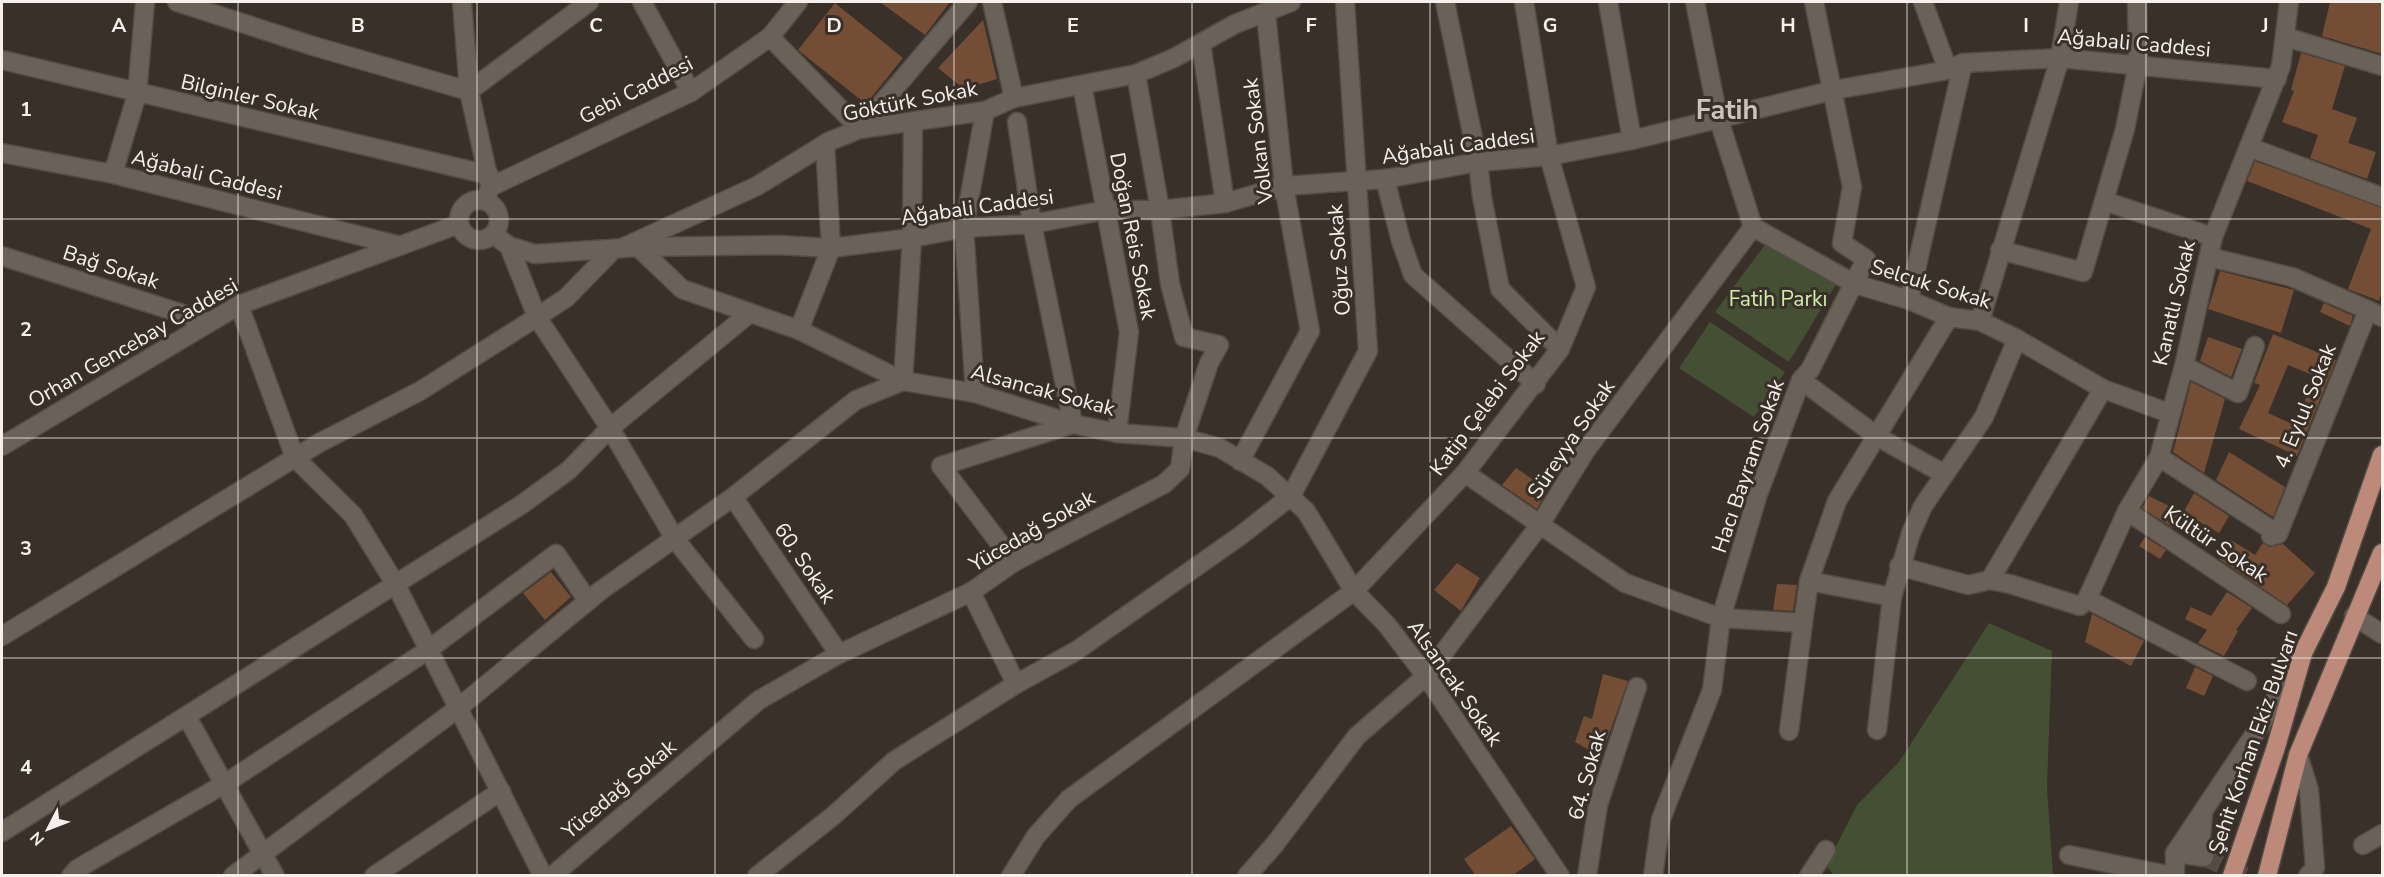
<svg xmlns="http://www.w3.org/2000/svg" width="2384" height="877" font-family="'Nunito Sans',sans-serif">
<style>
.green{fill:#445034}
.building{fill:#744d35;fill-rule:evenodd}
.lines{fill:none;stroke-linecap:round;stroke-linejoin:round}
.street-tunnel{stroke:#544d46;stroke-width:18;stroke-dasharray:18 9;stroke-linecap:butt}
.street-casing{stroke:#524c45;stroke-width:21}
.secondary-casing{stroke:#524c45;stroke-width:21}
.primary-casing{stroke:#524c45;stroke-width:21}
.street{stroke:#6a6159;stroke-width:18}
.secondary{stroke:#6a6159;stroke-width:18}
.primary{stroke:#bd897b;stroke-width:18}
.grid{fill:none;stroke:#f5f0eb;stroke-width:1.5;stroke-opacity:0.55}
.labels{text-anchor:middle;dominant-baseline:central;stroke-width:6;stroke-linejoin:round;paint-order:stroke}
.street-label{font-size:21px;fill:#f5f0eb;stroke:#383029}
.park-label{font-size:21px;fill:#d0efaa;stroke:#383029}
.district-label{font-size:27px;font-weight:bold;fill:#cec4ba;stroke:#383029}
.grid-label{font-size:20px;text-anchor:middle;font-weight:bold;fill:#f5f0eb;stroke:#383029;stroke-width:6;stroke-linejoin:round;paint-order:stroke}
</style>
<rect width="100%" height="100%" fill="#383029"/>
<g class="green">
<path d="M1767,242L1838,281L1789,362L1715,312Z"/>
<path d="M1710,322L1785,372L1754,417L1679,368Z"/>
<path d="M1989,623L2052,651L2047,787L2053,875L1835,876L1826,866L1857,805L1899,762Z"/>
</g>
<g class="building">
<path d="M880,2H950L925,35Z"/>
<path d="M2330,2H2382V54L2322,36Z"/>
<path d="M835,3L903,58L866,104L798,50Z"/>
<path d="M983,20L997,79L964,89L938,68Z"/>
<path d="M2301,53L2345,66L2332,109L2357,118L2348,143L2376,152L2367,179L2310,158L2318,135L2282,122L2294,91L2291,90Z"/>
<path d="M2255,161L2382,208V293L2379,301L2348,289L2371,229L2247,181Z"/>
<path d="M2220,271L2294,290L2281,333L2208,309Z"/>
<path d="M2324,303L2353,316L2350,326L2320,312Z"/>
<path d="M2273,334L2336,360L2297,456L2239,429L2260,385L2254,383ZM2288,365L2315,376L2295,425L2268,413Z"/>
<path d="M2208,337L2242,349L2231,377L2200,361Z"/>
<path d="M2191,382L2225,399L2204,473L2173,452Z"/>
<path d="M2229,452L2285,487L2273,517L2216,480Z"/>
<path d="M1516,468L1547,489L1537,509L1502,485Z"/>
<path d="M2194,493L2229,516L2219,533L2183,513Z"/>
<path d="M2149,496L2181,512L2173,528L2142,508Z"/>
<path d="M2145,537L2166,550L2160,559L2139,546Z"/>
<path d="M2231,540L2255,555L2263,543L2269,547L2283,544L2315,573L2287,605L2219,559Z"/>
<path d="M1457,563L1480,578L1461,611L1434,590Z"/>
<path d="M551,572L571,597L545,620L523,593Z"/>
<path d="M1777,584L1797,585L1793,611L1773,610Z"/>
<path d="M2227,592L2252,608L2236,630L2238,631L2224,656L2198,643L2207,630L2185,619L2191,607L2211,616Z"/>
<path d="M2092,614L2144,641L2131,666L2085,642Z"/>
<path d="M2195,667L2213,676L2204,696L2186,688Z"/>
<path d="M1603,674L1628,681L1601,757L1575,742L1584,716L1592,719Z"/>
<path d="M1511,826L1535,859L1512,876H1476L1464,859Z"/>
</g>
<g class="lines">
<path class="street-tunnel" d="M2204,857L2245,876"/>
<g class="street-casing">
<g id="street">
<path d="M177,2L313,46L469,91"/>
<path d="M462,2L469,91L490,185"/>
<path d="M642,2L691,92"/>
<path d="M992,2L1014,98"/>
<path d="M1445,2L1478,162L1482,197L1500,289L1560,349"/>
<path d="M1608,2L1632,140"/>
<path d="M1695,2L1718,117L1753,227L1855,284L1909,300L1949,317L1980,321L2017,339L2103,389L2169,413"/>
<path d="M1923,2L1948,70"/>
<path d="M770,37L860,129L968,2"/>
<path d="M2286,37L2382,66"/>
<path d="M1201,43L1225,203"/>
<path d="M2,60L489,175"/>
<path d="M1082,85L1129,332L1117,433"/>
<path d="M469,91L589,2"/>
<path d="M2249,147L2382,197"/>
<path d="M113,174L137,94L145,2"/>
<path d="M1385,179L1401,241L1413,275L1536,384"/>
<path d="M2104,201L2213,237"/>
<path d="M509,246L537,317L610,428L675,539L754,639"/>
<path d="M622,248L757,186L830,141L860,129L985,111L1014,98L1136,74L1174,58L1235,24L1291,2"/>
<path d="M2000,250L2083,272L2125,129L2138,64L2137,2"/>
<path d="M2,256L208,322"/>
<path d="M2209,257L2292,277L2368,310"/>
<path d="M1909,300L1963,63"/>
<path d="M239,305L295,458L353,515L396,585L543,876"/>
<path d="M1980,321L2060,58L2069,2"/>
<path d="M799,330L831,248L825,144"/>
<path d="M2184,366L2238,393L2255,346"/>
<path d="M1801,380L1878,437L1944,474"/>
<path d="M975,393L964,228L985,111"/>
<path d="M2159,457L2278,534L2271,536"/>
<path d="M1240,461L1310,331L1284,186L1266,14"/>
<path d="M1465,473L1625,583L1721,618L1803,623L1809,581L1892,597"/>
<path d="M733,497L839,654"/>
<path d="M2127,511L2281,614"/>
<path d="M2278,534L2368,310L2382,317"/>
<path d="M1014,562L941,466L1073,424L1032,224L1017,122"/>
<path d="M1899,566L1968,585L1990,580L2010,584L2080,606L2087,599L2127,511L2159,457L2184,366L2213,237L2281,66L2289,2"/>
<path d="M1990,580L2103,389"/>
<path d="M1809,581L1837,501L1949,317"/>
<path d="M971,592L1016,684"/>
<path d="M2087,599L2247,681"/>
<path d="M2354,616L2382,634"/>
<path d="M2,636L319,443L420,391L537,317L566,298L612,251"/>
<path d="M187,717L275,876"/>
<path d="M1877,730L1892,597L1911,533L1923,506L1984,417L2017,339"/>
<path d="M1789,731L1803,623"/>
<path d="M2298,755L2309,790L2315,868L2308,876"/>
<path d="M2,832L521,505L569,470L610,428L750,313"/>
<path d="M2363,845L2382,834"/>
<path d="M2175,853L2204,857L2200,846L2203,815"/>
<path d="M2069,855L2172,876"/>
<path d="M71,876L77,869L226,783L428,650L556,554L588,601"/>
<path d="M233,876L457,709L600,591L733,497L856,400L903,381L912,238L913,122"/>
<path d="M374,876L501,791"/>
<path d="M552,876L759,700L839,654L971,592L1014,562L1164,484L1180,469L1184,438L1209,363L1219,345L1184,337L1170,284L1160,210L1136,74"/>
<path d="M757,876L833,816L894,761L1016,684L1076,651L1240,536L1291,496L1368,351L1345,2"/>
<path d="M1011,876L1036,836L1069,799L1354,591L1465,473L1560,349L1586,287L1549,156L1524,2"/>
<path d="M1247,876L1275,844L1357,736L1426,676L1539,526L1586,450L1753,227"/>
<path d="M1587,876L1598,805L1637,687"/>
<path d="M1653,876L1661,819L1712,690L1721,618L1758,494L1801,380L1810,370L1866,259L1842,243L1852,187L1814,2"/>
<path d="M1809,876L1826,850"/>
<path d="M2175,876V853L2258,729L2297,662"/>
</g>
</g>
<g class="secondary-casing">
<g id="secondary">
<path d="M2,153L113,174L397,245"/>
<path d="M486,200L490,187L691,92L770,37L798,2"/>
<circle cx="479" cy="220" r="20"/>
<path d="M494,235L509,246L535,254L638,247L682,289L799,330L903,381L975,393L1073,424L1117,433L1184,438L1220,448L1267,476L1306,511L1354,591L1387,625L1426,676L1560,876"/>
<path d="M638,247L779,245L831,248L912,238L964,228L1032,224L1106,210H1160L1225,203L1284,186L1385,179L1478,162L1549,156L1632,140L1834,90L1948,70L1963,63L2060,58L2277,79"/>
<path d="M2,446L239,305L459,224"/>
</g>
</g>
<g class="primary-casing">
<g id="primary">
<path d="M2232,876L2276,747L2303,653L2336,587L2382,455"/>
<path d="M2267,876L2298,755L2382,553"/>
</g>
</g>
<use href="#street" class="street"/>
<use href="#secondary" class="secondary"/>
<use href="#primary" class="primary"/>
</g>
<path class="grid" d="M238,2V876M477,2V876M715,2V876M954,2V876M1192,2V876M1430,2V876M1669,2V876M1907,2V876M2146,2V876M2,219H2382M2,438H2382M2,658H2382"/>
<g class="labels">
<g class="street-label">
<text transform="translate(2134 43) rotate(5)">Ağabali Caddesi</text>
<text transform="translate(636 90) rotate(-27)">Gebi Caddesi</text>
<text transform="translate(250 97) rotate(13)">Bilginler Sokak</text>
<text transform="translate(910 101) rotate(-11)">Göktürk Sokak</text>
<text transform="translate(1258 141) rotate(-97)">Volkan Sokak</text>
<text transform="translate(1458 146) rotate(-8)">Ağabali Caddesi</text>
<text transform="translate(207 175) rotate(14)">Ağabali Caddesi</text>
<text transform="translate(977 207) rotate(-8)">Ağabali Caddesi</text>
<text transform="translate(1133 236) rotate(79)">Doğan Reis Sokak</text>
<text transform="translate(1339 260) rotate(-94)">Oğuz Sokak</text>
<text transform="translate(111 267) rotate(18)">Bağ Sokak</text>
<text transform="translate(1931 284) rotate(17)">Selcuk Sokak</text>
<text transform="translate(2174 303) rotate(-77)">Kanatlı Sokak</text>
<text transform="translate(133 343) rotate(-30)">Orhan Gencebay Caddesi</text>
<text transform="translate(1043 390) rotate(15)">Alsancak Sokak</text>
<text transform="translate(1487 403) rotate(-53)">Katip Çelebi Sokak</text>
<text transform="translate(2305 406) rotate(-68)">4. Eylul Sokak</text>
<text transform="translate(1571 439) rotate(-56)">Süreyya Sokak</text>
<text transform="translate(1748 466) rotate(-71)">Hacı Bayram Sokak</text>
<text transform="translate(1032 531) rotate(-30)">Yücedağ Sokak</text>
<text transform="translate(2216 544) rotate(34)">Kültür Sokak</text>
<text transform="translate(805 563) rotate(56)">60. Sokak</text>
<text transform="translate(1455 683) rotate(55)">Alsancak Sokak</text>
<text transform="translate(2253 742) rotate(-71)">Şehit Korhan Ekiz Bulvarı</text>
<text transform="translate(1587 775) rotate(-75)">64. Sokak</text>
<text transform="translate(619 789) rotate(-40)">Yücedağ Sokak</text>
</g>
<g class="park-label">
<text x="1778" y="299">Fatih Parkı</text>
</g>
<g class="district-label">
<text x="1727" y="110">Fatih</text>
</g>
</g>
<g class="grid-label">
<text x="119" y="32">A</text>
<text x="358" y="32">B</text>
<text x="596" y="32">C</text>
<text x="834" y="32">D</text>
<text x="1073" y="32">E</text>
<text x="1311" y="32">F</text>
<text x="1550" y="32">G</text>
<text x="1788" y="32">H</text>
<text x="2026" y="32">I</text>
<text x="2265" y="32">J</text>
<text x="26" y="116">1</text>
<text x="26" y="336">2</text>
<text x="26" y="555">3</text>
<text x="26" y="774">4</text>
</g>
<rect width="2384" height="877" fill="none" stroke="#f5f0eb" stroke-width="6"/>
<g transform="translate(48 829) rotate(228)" stroke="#383029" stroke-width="4.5" paint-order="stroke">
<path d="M0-4.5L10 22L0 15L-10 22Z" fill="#f5f0eb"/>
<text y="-9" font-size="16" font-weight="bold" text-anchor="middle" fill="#f5f0eb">N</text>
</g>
</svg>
